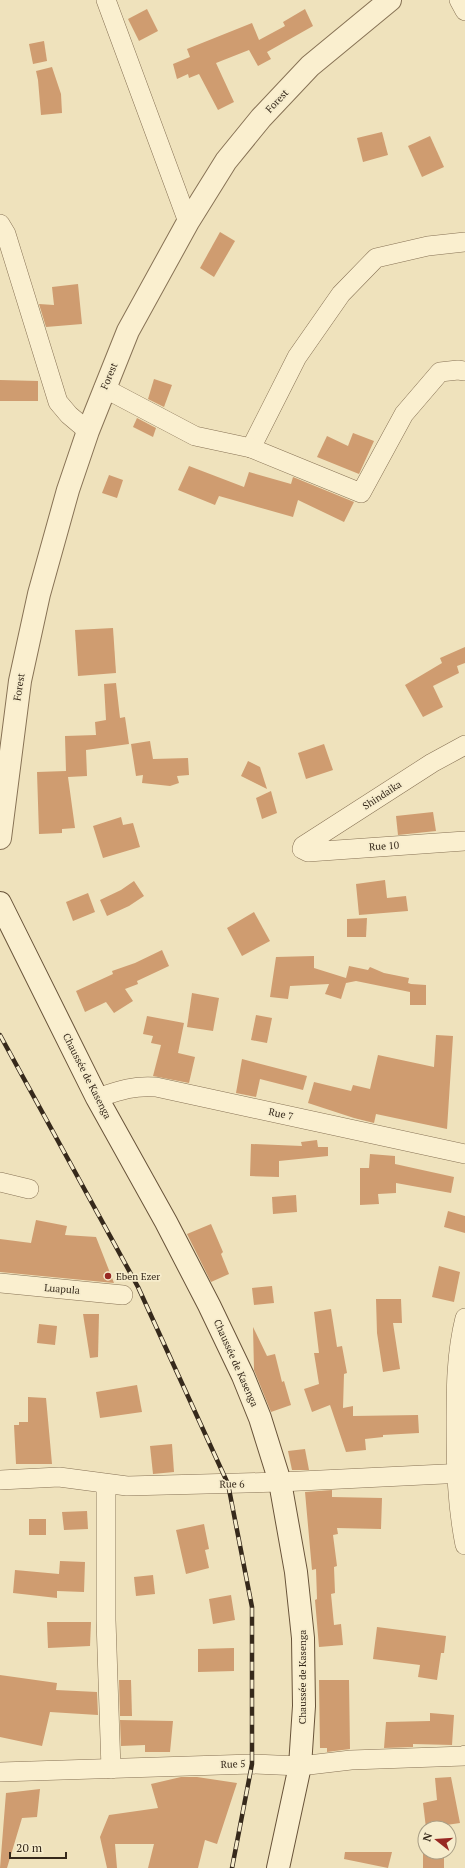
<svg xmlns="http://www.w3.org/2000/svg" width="465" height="1868" font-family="'PT Serif',serif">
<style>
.building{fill:#cf9c70}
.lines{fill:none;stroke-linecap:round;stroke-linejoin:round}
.minor-casing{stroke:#877255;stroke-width:20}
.tertiary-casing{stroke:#877255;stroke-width:24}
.secondary-casing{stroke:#685339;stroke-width:24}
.minor{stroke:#faefcf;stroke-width:19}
.tertiary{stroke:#faefcf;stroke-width:22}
.secondary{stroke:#faefcf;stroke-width:22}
.rail-casing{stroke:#36291b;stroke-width:4.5}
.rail{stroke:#f6eccc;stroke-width:3;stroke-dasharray:9;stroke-linecap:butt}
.poi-dot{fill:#982823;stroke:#f6eccc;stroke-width:1.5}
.labels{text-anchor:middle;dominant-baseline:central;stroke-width:3.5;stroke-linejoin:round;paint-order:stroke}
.street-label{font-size:10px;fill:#36291b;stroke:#f6eccc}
.poi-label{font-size:10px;fill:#36291b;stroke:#f6eccc;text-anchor:start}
</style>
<rect width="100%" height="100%" fill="#efe2bc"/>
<g class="building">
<path d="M147,9L158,31L139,41L128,19Z"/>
<path d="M305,9L313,26L267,52L271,59L258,66L249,50L216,63L234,102L218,110L199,74L189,78L188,74L177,79L173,64L190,57L187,49L252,23L259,40L285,26L283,22Z"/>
<path d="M44,41L47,61L33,64L29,44Z"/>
<path d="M52,67L61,94L62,113L41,115L38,80L36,71Z"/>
<path d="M382,132L388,155L363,162L357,138Z"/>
<path d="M430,136L444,167L422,177L408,146Z"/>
<path d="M220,232L235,241L214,277L200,268Z"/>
<path d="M78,284L82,324L46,327L39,304L54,305L52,287Z"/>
<path d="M154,379L172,385L164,407L148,399Z"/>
<path d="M0,380L38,381V401H0Z"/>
<path d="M137,418L156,428L153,437L133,427Z"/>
<path d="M353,433L374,441L359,474L317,457L327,436L348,446Z"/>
<path d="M189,466L244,487L249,472L291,484L293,477L354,502L344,522L298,500L293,517L219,496L215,505L178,490Z"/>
<path d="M109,475L123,480L117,498L102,493Z"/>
<path d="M113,628L116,673L78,676L75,630Z"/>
<path d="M465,647V663L457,666L459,673L433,686L443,707L423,717L405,685L442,663L440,658Z"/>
<path d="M116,683L120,718L125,717L129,744L86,750L87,776L68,777L75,828L62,829V833L39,834L37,772L66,771L65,736L96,735L95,722L106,720L104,684Z"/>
<path d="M150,741L153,759L188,758L189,775L177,776L179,783L170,786L142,783L143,775L136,776L131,744Z"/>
<path d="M324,744L333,770L306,779L298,753Z"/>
<path d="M248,761L260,767L267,789L241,776Z"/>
<path d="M271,791L277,813L262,819L256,798Z"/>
<path d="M433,812L436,831L398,835L396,816Z"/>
<path d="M121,817L123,825L133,823L140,847L103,858L93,826Z"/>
<path d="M385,880L387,898L406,896L408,911L359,915L356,884Z"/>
<path d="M134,881L144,896L129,906L107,916L100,900L121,890Z"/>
<path d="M88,893L95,912L73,921L66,902Z"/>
<path d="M254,912L270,941L242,956L227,928Z"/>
<path d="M367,918L366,937H347V919Z"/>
<path d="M162,950L169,966L137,981L138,984L125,989L133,1001L114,1013L106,1002L85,1012L76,991L113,974L112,971L135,963Z"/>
<path d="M314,956V968L346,978L349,966L368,970L370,967L384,973L409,978L408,983L411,984L426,985V1005H410V992L356,981L346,983L341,999L325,994L329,984L290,986L288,999L270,997L276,957Z"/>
<path d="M192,993L219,998L213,1031L187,1027Z"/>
<path d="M256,1015L272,1018L267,1043L251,1040Z"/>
<path d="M147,1016L184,1023L178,1053L195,1057L189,1083L153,1076L161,1045L151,1043L153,1036L143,1034Z"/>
<path d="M436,1035L453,1036L447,1129L376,1114L374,1123L354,1118L308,1103L314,1082L351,1091L353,1085L370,1089L378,1055L434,1067Z"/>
<path d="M242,1059L307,1076L303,1090L260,1079L256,1097L236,1093Z"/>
<path d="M317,1140L318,1147H328V1156L279,1161V1177L250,1176L251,1144L302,1146L301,1142Z"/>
<path d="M370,1154L395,1156V1164L454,1177L451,1193L396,1183V1193L378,1194L379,1204L360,1205V1168H369Z"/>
<path d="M296,1195L297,1212L273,1214L272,1197Z"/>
<path d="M448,1211L465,1216V1233L444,1227Z"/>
<path d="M36,1220L67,1226L65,1235L96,1237L114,1283L0,1272V1239L31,1243Z"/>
<path d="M211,1224L223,1252L221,1254L229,1274L211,1282L187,1234Z"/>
<path d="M439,1266L460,1272L454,1302L432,1297Z"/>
<path d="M272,1286L274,1303L254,1305L252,1288Z"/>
<path d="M376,1299H401L402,1323H393L400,1369L383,1372L377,1333Z"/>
<path d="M331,1309L337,1347L342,1346L347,1373L344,1374L343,1408L353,1406V1416L418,1415L419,1433L383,1435V1437L365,1439L366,1450L346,1452L330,1405L312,1412L304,1389L319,1384L314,1353H319L314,1312Z"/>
<path d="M83,1314H99L98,1357L90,1358Z"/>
<path d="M39,1324L57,1326L55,1345L37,1343Z"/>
<path d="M253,1327L267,1356L275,1354L282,1382L284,1381L291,1405L271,1412L254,1370Z"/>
<path d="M137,1385L142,1412L100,1418L96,1392Z"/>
<path d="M28,1397L46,1398L52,1464H16L14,1425H19V1422H28Z"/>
<path d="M172,1444L174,1472L153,1474L150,1446Z"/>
<path d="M305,1449L309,1470H292L288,1451Z"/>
<path d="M332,1490V1497L382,1498L381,1529L337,1528L338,1534L333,1535L337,1566L334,1567L335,1593L331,1594L334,1625L341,1624L343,1645L319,1647L315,1600L317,1599L316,1569L312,1570L305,1492Z"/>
<path d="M87,1511L88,1529L64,1530L62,1512Z"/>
<rect x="29" y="1519" width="17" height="16"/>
<path d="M204,1524L209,1549L205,1550L209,1568L186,1574L176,1530Z"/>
<path d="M60,1561L85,1562L84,1592L57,1591V1598L13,1593L15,1570L59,1574Z"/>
<path d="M153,1575L155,1594L136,1596L134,1577Z"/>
<path d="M231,1595L235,1620L213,1624L209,1599Z"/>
<path d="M47,1622H91L90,1646L48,1648Z"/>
<path d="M377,1627L446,1636L444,1653H441L437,1680L418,1677L420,1665L373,1659Z"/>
<path d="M234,1648V1671L198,1672V1649Z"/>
<path d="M0,1675L57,1683L56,1690L97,1692L98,1715L50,1712L42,1746L0,1737Z"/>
<path d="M119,1680H131L132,1716H120Z"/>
<path d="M319,1680H349L350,1749L327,1752V1748H320Z"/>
<path d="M430,1713L454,1715L452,1745L413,1744V1747L384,1748L386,1722L430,1721Z"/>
<path d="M120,1720L173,1721L170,1752H145V1745L121,1746Z"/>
<path d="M181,1777H197L237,1783L217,1844L205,1840L198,1868H148L154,1844H115L117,1868H107L100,1837L109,1815L158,1808L151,1784Z"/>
<path d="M451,1777L460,1823L426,1828L423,1803L437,1800L435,1778Z"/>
<path d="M40,1789L37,1817L22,1818L7,1868H0L6,1793Z"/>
<path d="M345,1852H392L388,1868L344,1859Z"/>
<rect x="423" y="1852" width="21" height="16"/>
</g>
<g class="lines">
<g class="minor-casing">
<g id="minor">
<path d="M106,0L188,222"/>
<path d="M459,0L465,11"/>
<path d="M0,224L6,234L58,402L69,415L88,431"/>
<path d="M104,388L195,436L251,448L297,357L341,294L376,258L428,246L465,242"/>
<path d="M251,448L361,493L404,414L440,372L458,370L465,371"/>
<path d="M465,745L432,763L303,846L302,849L308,852L465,841"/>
<path d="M97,1098C118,1091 134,1085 156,1087L465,1154"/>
<path d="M0,1182L29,1189"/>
<path d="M0,1283L123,1295"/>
<path d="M465,1318C456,1354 456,1389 456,1425C456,1466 457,1505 465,1545"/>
<path d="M0,1480L59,1477L127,1486L280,1482L465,1473"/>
<path d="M106,1485V1620L111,1769"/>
<path d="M0,1772L252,1764L300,1766L351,1760L465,1756V1755"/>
</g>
</g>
<g class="tertiary-casing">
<path id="tertiary" d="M0,838L20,681L39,594L68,490L88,431L128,331L188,222L226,161L261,118L310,66L390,0"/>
</g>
<g class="secondary-casing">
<path id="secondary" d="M0,903L97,1098L166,1222L209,1305L243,1376L260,1418L280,1482L296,1572L303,1638L304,1706L300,1766L278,1868"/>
</g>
<use href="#minor" class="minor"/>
<use href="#tertiary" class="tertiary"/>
<use href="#secondary" class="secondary"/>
<g class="rail-casing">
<path id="rail" d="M0,1035L138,1287L228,1484L252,1607V1764L232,1868"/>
</g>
<use href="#rail" class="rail"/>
</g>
<circle class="poi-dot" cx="108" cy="1276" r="4"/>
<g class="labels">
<g class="street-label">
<text transform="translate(277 101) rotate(-47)">Forest</text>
<text transform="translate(109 376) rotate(-67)">Forest</text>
<text transform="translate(19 687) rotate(-81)">Forest</text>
<text transform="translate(382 795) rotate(-33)">Shindaika</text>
<text transform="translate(384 846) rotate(-4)">Rue 10</text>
<text transform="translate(87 1076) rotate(63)">Chaussée de Kasenga</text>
<text transform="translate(281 1114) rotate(12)">Rue 7</text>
<text transform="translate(62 1289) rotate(5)">Luapula</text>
<text transform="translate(236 1363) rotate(66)">Chaussée de Kasenga</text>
<text transform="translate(232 1484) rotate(-1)">Rue 6</text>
<text transform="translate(302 1677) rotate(-90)">Chaussée de Kasenga</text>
<text transform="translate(233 1764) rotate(-2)">Rue 5</text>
</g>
<g class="poi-label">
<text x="116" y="1276">Eben Ezer</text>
</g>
</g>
<g transform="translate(437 1840) rotate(287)"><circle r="19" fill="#f6eccc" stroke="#a99e85"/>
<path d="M0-3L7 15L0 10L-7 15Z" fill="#982823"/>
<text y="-6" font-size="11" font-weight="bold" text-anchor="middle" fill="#36291b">N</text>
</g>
<path d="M10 1852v6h56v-6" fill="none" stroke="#36291b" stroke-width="2"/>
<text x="16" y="1852" font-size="12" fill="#36291b" stroke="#f6eccc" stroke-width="3" paint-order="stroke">20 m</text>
</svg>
